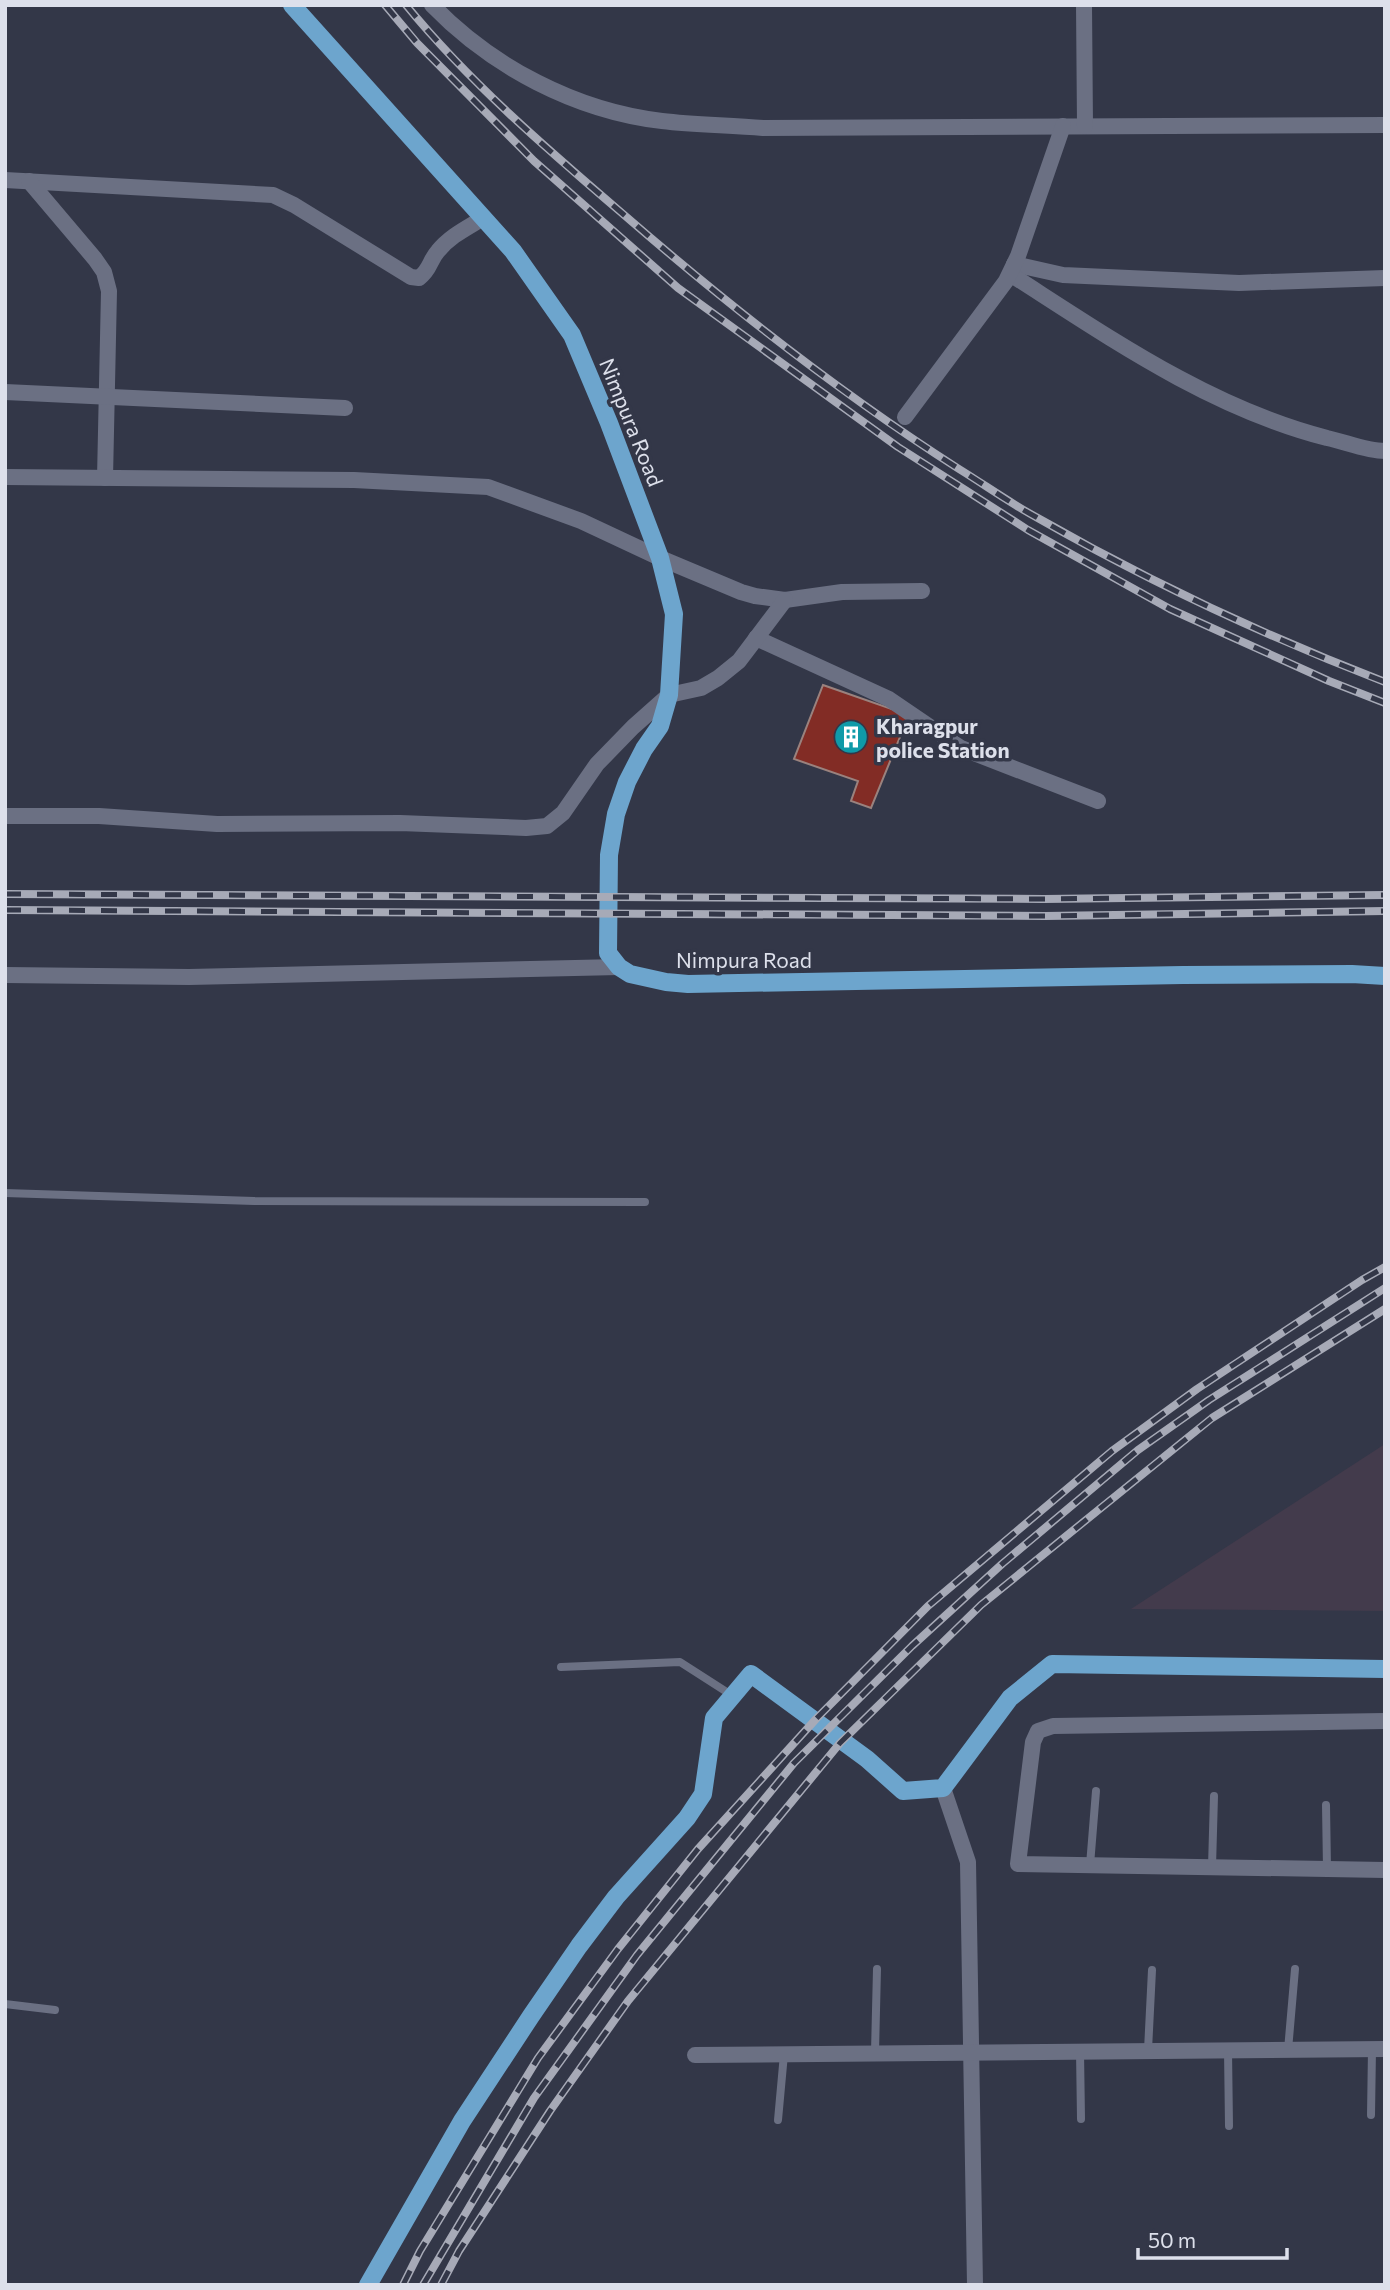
<svg xmlns="http://www.w3.org/2000/svg" width="1390" height="2290" font-family="Commissioner,sans-serif">
<style>
.industrial{fill:#433b4c}
.building{fill:#822c25;stroke:#9a827e;stroke-width:2}
.lines{fill:none;stroke-linecap:round;stroke-linejoin:round}
.service{stroke:#6b7083;stroke-width:8}
.minor{stroke:#6b7083;stroke-width:16}
.primary{stroke:#6da5cd;stroke-width:18}
.rail-casing{stroke:#a7aab7;stroke-width:8}
.rail{stroke:#333748;stroke-width:5;stroke-dasharray:16;stroke-linecap:butt}
.labels{text-anchor:middle;dominant-baseline:central;stroke-width:7;stroke-linejoin:round;paint-order:stroke}
.street-label{font-size:21px;fill:#dde0eb;stroke:#333748}
.poi-label{font-size:21px;font-weight:bold;fill:#dde0eb;stroke:#333748;text-anchor:start}
</style>
<rect width="100%" height="100%" fill="#333748"/>
<path class="industrial" d="M1385,1444V1611L1131,1609Z"/>
<path class="building" d="M823,685L909,715L871,808L851,801L858,781L794,759Z"/>
<g class="lines">
<g class="service">
<path d="M5,1193L254,1201L645,1202"/>
<path d="M561,1667L680,1662L733,1696"/>
<path d="M1326,1805L1327,1869"/>
<path d="M1090,1865L1096,1791"/>
<path d="M1212,1867L1214,1796"/>
<path d="M5,2004L55,2010"/>
<path d="M1148,2050L1152,1970"/>
<path d="M1228,2050L1229,2126"/>
<path d="M1288,2050L1295,1969"/>
<path d="M1080,2051L1081,2119"/>
<path d="M875,2052L877,1969"/>
<path d="M1371,2115L1372,2049"/>
<path d="M778,2120L784,2054"/>
</g>
<g class="minor">
<path d="M432,5C492,67 576,111 662,121C695,125 730,125 763,128L1385,125"/>
<path d="M1084,5L1085,126"/>
<path d="M5,180L273,195L294,205L411,277L419,278C431,269 429,261 438,251C450,236 467,228 483,218"/>
<path d="M29,181L95,259L104,272L109,291L105,478"/>
<path d="M1014,264L1063,275L1239,283L1385,278"/>
<path d="M1010,274C1110,338 1210,408 1327,438C1346,442 1366,451 1385,451"/>
<path d="M5,392L345,408"/>
<path d="M905,417L1006,281L1018,256L1063,126"/>
<path d="M5,477L354,480L488,487L581,521L660,558L741,592L755,596L785,600L842,592L922,591"/>
<path d="M756,638L889,699L961,748L1098,801"/>
<path d="M5,816H99L217,824L400,823L526,828L547,826L563,813L597,764L633,727L669,695L701,688L718,678L739,661L785,600"/>
<path d="M5,975L189,977L619,967"/>
<path d="M1385,1721L1053,1726L1038,1731L1033,1742L1018,1864L1385,1870"/>
<path d="M943,1788L968,1862L975,2285"/>
<path d="M695,2055L1385,2049"/>
</g>
<g class="primary">
<path d="M292,5L513,251L572,335L609,423L660,558L674,614L669,695L660,726L644,749L627,782L616,814L609,855L608,953L619,967L630,974L666,982L688,984L1183,975L1352,974L1385,976"/>
<path d="M368,2285L462,2121L531,2016L579,1946L616,1897L687,1818L703,1794L714,1718L751,1674L867,1759L903,1791L943,1788L1010,1698L1052,1664L1385,1669"/>
</g>
<g class="rail-casing">
<g id="rail">
<path d="M385,5L417,43L534,161L678,288L898,447L1028,530L1170,609L1329,681L1385,703"/>
<path d="M406,5C469,82 547,149 623,214C729,306 840,393 959,469C985,485 1010,503 1036,517C1148,581 1265,636 1385,682"/>
<path d="M5,894L1044,899L1385,895"/>
<path d="M5,910L1045,916L1385,911"/>
<path d="M403,2285L420,2251L538,2058L618,1949L698,1849L816,1719L928,1606L1112,1451L1197,1389L1362,1280L1385,1267"/>
<path d="M423,2285L534,2098L637,1955L794,1763L912,1646L1002,1564L1138,1450L1209,1400L1385,1288"/>
<path d="M441,2285L459,2251L550,2111L628,2001L840,1743L981,1605L1212,1418L1385,1309"/>
</g>
</g>
<use href="#rail" class="rail"/>
</g>
<defs>
<g id="building-disc" transform="scale(1.75)"><circle r="9.5" fill="#0f9aa8" stroke="#333748"/><path d="M-4-6H4V6H1V3H-1V6H-4ZM-2.5-4.3h1.7v1.8h-1.7ZM.8-4.3h1.7v1.8H.8ZM-2.5-1h1.7V.8h-1.7ZM.8-1h1.7V.8H.8Z" fill="#fff"/></g>
</defs>
<g fill-rule="evenodd">
<use href="#building-disc" x="851" y="737"/>
</g>
<g class="labels">
<g class="street-label">
<text transform="translate(632 422) rotate(68)">Nimpura Road</text>
<text x="744" y="959">Nimpura Road</text>
</g>
<g class="poi-label">
<text x="876" y="725">Kharagpur<tspan x="876" dy="24">police Station</tspan></text>
</g>
</g>
<rect width="1390" height="2290" fill="none" stroke="#dde0eb" stroke-width="14"/>
<path d="M1138 2248v10h149v-10" fill="none" stroke="#dde0eb" stroke-width="3.5"/>
<text x="1148" y="2248" font-size="21" fill="#dde0eb" stroke="#333748" stroke-width="5" paint-order="stroke">50 m</text>
</svg>
